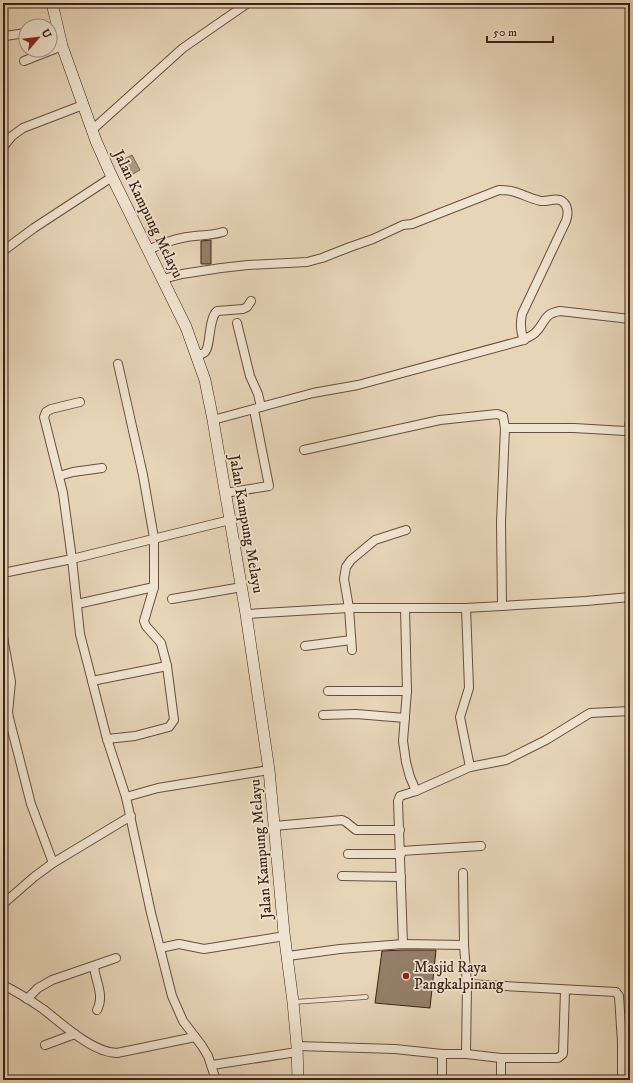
<svg xmlns="http://www.w3.org/2000/svg" width="633" height="1083" font-family="'IM FELL DW Pica',serif">
<style>
.water{fill:#ad9881;stroke:#806856}
.building{fill:#957f6a;stroke:#3d2115}
.lines{fill:none;stroke-linecap:round;stroke-linejoin:round}
.lane-casing{stroke:#684e3e;stroke-width:5.5}
.street-casing{stroke:#684e3e;stroke-width:10}
.secondary-casing{stroke:#3d2115;stroke-width:12}
.lane{stroke:#efe4d1;stroke-width:4}
.street{stroke:#efe4d1;stroke-width:8}
.secondary{stroke:#efe4d1;stroke-width:11}
.poi-dot{fill:#8f2418;stroke:#efe4d1;stroke-width:1.5}
.labels{text-anchor:middle;dominant-baseline:central;stroke-width:3.5;stroke-linejoin:round;paint-order:stroke}
.street-label{font-size:15px;fill:#3d2115;stroke:#efe4d1}
.poi-label{font-size:15px;fill:#3d2115;stroke:#efe4d1;text-anchor:start}
</style>
<rect width="100%" height="100%" fill="#e7d5b8"/>
<filter id="stains"><feTurbulence type="fractalNoise" baseFrequency=".005" numOctaves="4"/><feColorMatrix values="0 0 0 0 .2 0 0 0 0 .09 0 0 0 0 .02 0 0 0 .5 -.17"/></filter>
<radialGradient id="worn" r=".72"><stop offset=".6" stop-color="#630" stop-opacity="0"/><stop offset="1" stop-color="#630" stop-opacity=".3"/></radialGradient>
<path class="water" d="M132,155L140,170L126,178L118,162Z"/>
<g class="building">
<path d="M211,240V264H201V241Z"/>
<path d="M403,950H436L430,1008L375,1003L382,951Z"/>
</g>
<g class="lines">
<g class="lane-casing">
<path id="lane" d="M294,1002L366,997"/>
</g>
<g class="street-casing">
<g id="street">
<path d="M50,30L58,29"/>
<path d="M5,36L26,33"/>
<path d="M24,61L62,46"/>
<path d="M92,130L183,48L248,3"/>
<path d="M3,147L12,136L23,128L83,105"/>
<path d="M148,250C159,245 170,240 182,238C196,235 210,236 223,232"/>
<path d="M3,251L34,228L112,177"/>
<path d="M163,279L182,274L221,268L248,265L307,262L322,258L350,247L373,239L403,225L412,224L499,190C503,190 507,190 511,191C521,193 530,199 541,201C548,202 556,197 562,201C569,206 568,215 566,221L522,314C520,324 520,331 524,340"/>
<path d="M237,323L250,376L258,394L261,407"/>
<path d="M196,356C199,355 203,354 205,352C211,346 208,319 217,311L243,309L247,307L251,301"/>
<path d="M213,420L313,393L358,385L524,340C527,337 532,336 535,333C546,323 542,314 560,311L630,319"/>
<path d="M304,450L440,420L497,414L503,416L505,428"/>
<path d="M59,476L73,472L102,468"/>
<path d="M225,493L269,486L254,410"/>
<path d="M3,573L72,559L63,493L44,417L46,412L51,409L80,402"/>
<path d="M172,599L242,587"/>
<path d="M77,604L154,587"/>
<path d="M502,606L501,522L505,428H574L625,431L629,428L630,420"/>
<path d="M405,608L407,691L403,741L406,762L410,777L416,791"/>
<path d="M466,608L469,688L460,717L470,767"/>
<path d="M246,614L349,608H466L586,601L630,597"/>
<path d="M3,637L11,682L8,712L9,718L31,804L53,863"/>
<path d="M305,646L351,640"/>
<path d="M352,650L349,608L344,579L346,567L351,560L375,540L406,530"/>
<path d="M92,681L167,666"/>
<path d="M328,691H407"/>
<path d="M323,715L356,714L405,718"/>
<path d="M107,739L135,736L169,727L174,720L167,666L161,643L146,626L144,621L154,587V538L143,475L118,364"/>
<path d="M126,797L158,788L269,770"/>
<path d="M274,826L342,820L346,822L356,830H400"/>
<path d="M401,851L481,846"/>
<path d="M348,854H401"/>
<path d="M463,873L464,945L467,984L466,1054"/>
<path d="M342,876L401,877"/>
<path d="M3,904L34,877L53,863L131,816"/>
<path d="M403,944L398,801L400,796L416,791L470,767L506,760L546,740L590,713L630,711"/>
<path d="M160,948L179,944L204,949L285,936"/>
<path d="M288,956L340,949L403,944L464,945"/>
<path d="M94,966C95,981 105,995 97,1010"/>
<path d="M467,984L616,992L619,996L622,1042V1080"/>
<path d="M3,985C17,992 30,1000 43,1009C61,1023 93,1053 117,1053L195,1037"/>
<path d="M27,999L38,988L52,980L116,958"/>
<path d="M45,1045L75,1034"/>
<path d="M297,1046L395,1049L442,1054H466L501,1058H558L563,1054L565,990"/>
<path d="M212,1065L297,1052"/>
<path d="M216,1080L208,1056L202,1046L183,1021L172,996L151,913L126,797L107,739L80,634L72,559L230,520"/>
<path d="M442,1080V1054"/>
<path d="M501,1080V1058"/>
</g>
</g>
<g class="secondary-casing">
<path id="secondary" d="M52,3L62,46L96,141L112,177L186,327L205,380L213,420L246,614L269,770L284,933L293,1002L297,1046L298,1080"/>
</g>
<use href="#lane" class="lane"/>
<use href="#street" class="street"/>
<use href="#secondary" class="secondary"/>
</g>
<circle class="poi-dot" cx="406" cy="976" r="4"/>
<g class="labels">
<g class="street-label">
<text transform="translate(148 214) rotate(64)">Jalan Kampung Melayu</text>
<text transform="translate(246 524) rotate(80)">Jalan Kampung Melayu</text>
<text transform="translate(261 849) rotate(-95)">Jalan Kampung Melayu</text>
</g>
<g class="poi-label">
<text x="414" y="967">Masjid Raya<tspan x="414" dy="17">Pangkalpinang</tspan></text>
</g>
</g>
<rect width="633" height="1083" fill="none" stroke="#e7d5b8" stroke-width="16"/>
<rect x="4" y="4" width="625" height="1075" fill="none" stroke="#3d2115" stroke-width="2"/>
<rect x="8" y="8" width="617" height="1067" fill="none" stroke="#3d2115"/>
<g transform="translate(38 38) rotate(62)"><circle r="19" fill="#efe4d1" stroke="#a89686"/>
<path d="M0-3L7 15L0 10L-7 15Z" fill="#8f2418"/>
<text y="-6" font-size="11" font-weight="bold" text-anchor="middle" fill="#3d2115">U</text>
</g>
<path d="M487 36v6h66v-6" fill="none" stroke="#3d2115" stroke-width="2"/>
<text x="493" y="36" font-size="12" fill="#3d2115" stroke="#efe4d1" stroke-width="3" paint-order="stroke">50 m</text>
<rect width="100%" height="100%" filter="url(#stains)"/>
<rect width="100%" height="100%" fill="url(#worn)"/>
</svg>
